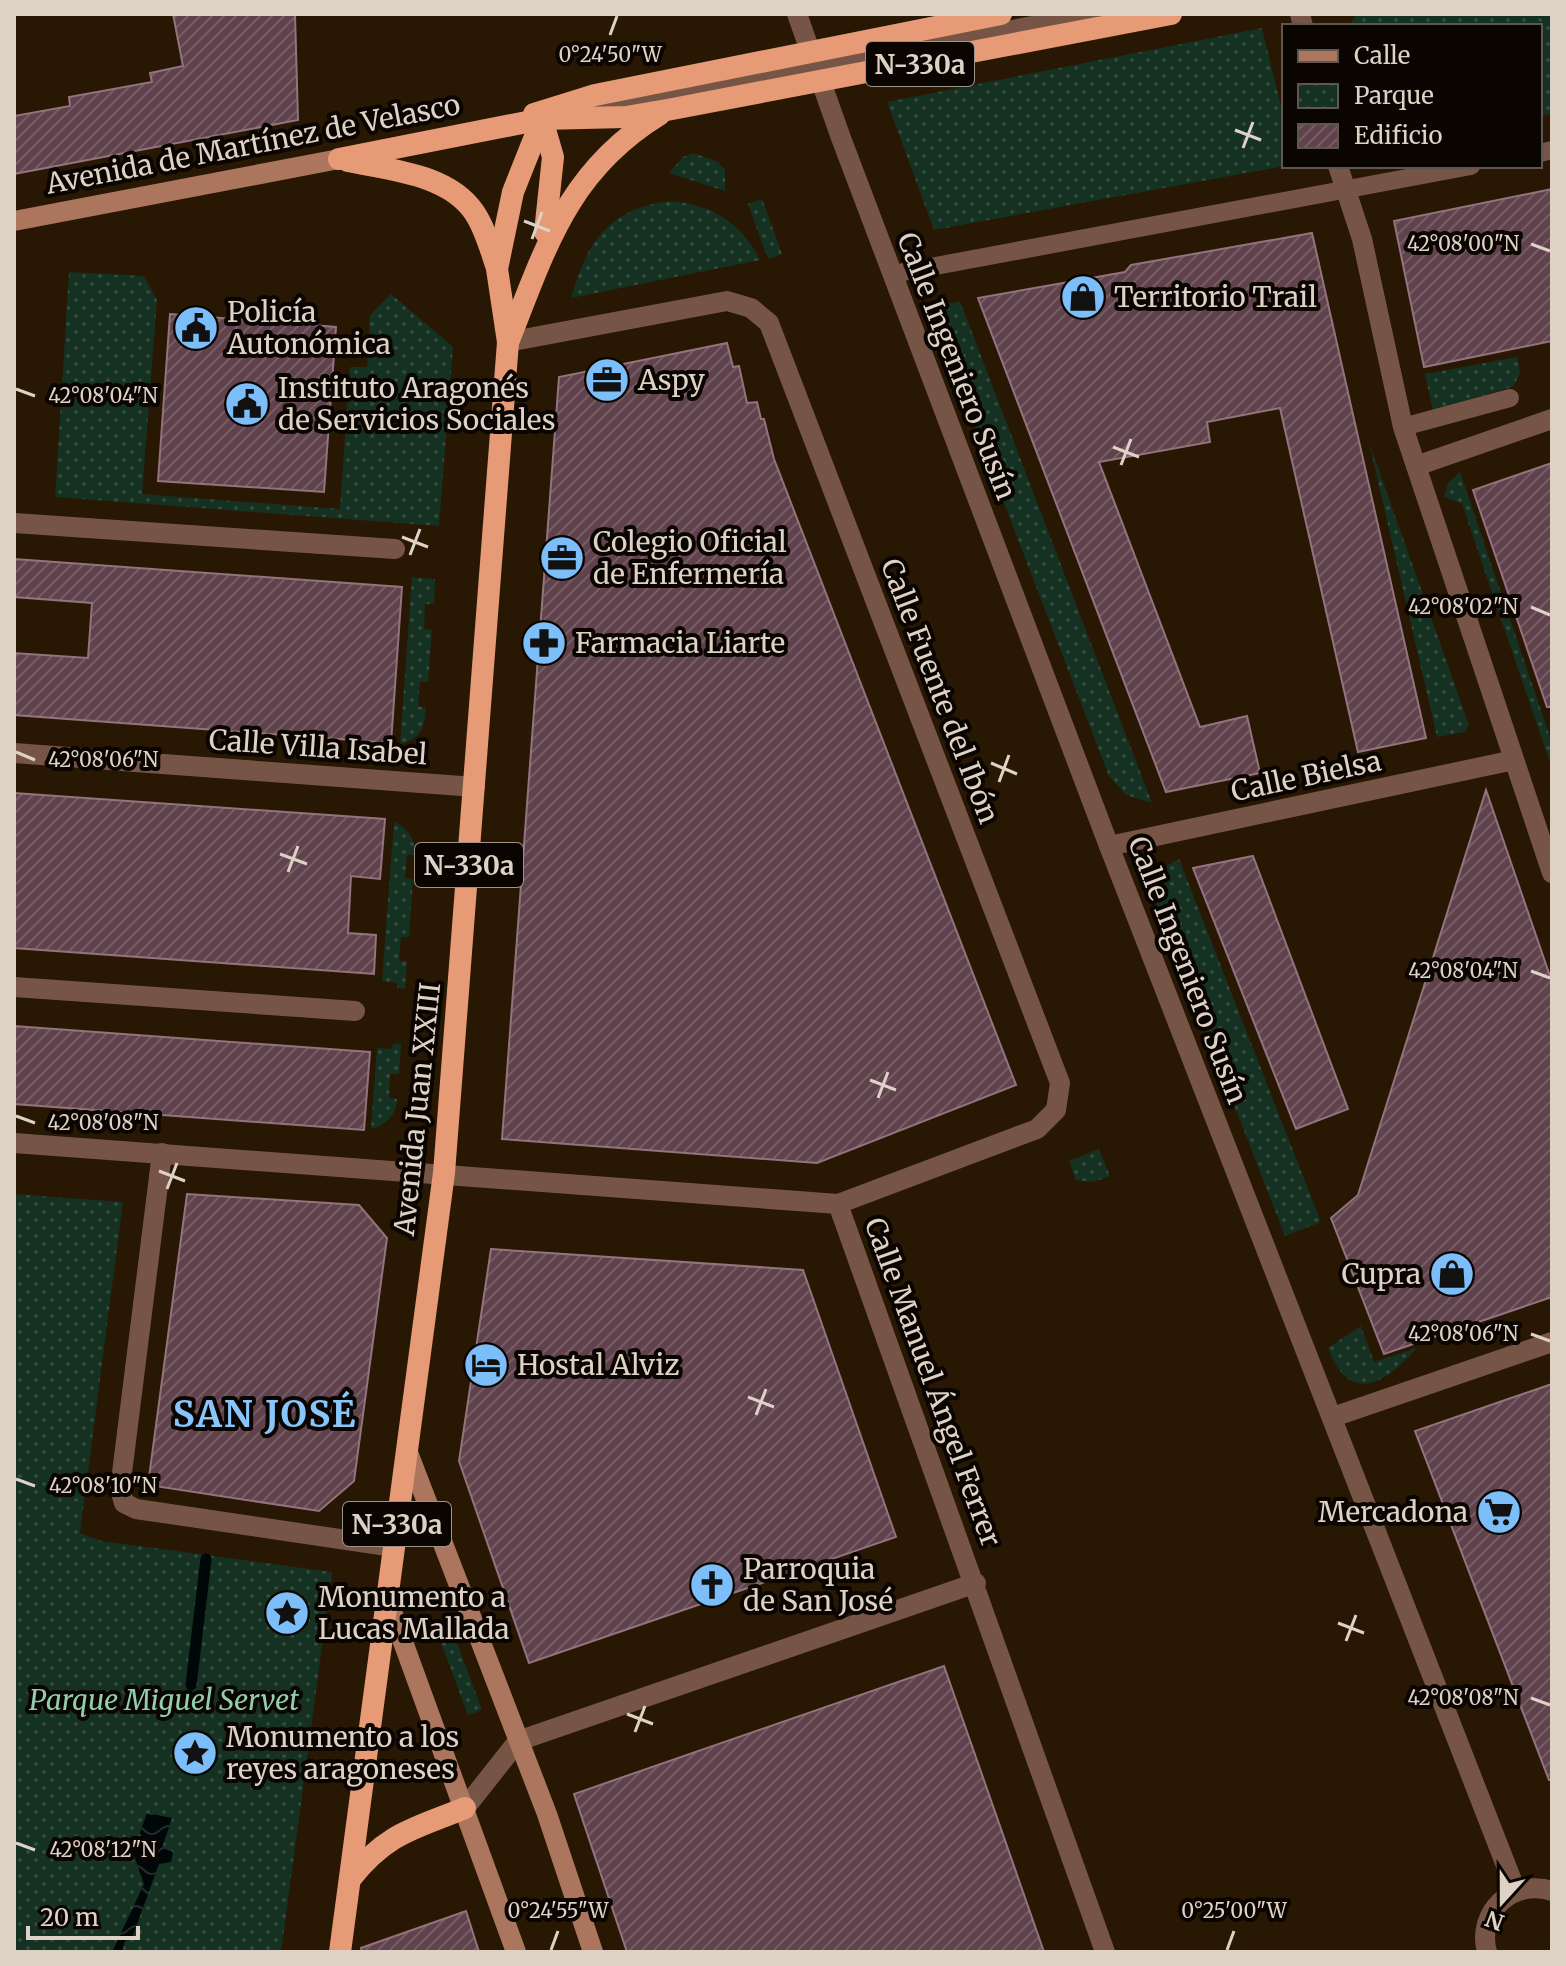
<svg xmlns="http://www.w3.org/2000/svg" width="1566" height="1966" font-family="Merriweather,serif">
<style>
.park{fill:url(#park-dots)}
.water{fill:url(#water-waves)}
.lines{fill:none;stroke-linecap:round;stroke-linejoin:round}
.stream{stroke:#000708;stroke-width:11}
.building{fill:url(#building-hatch);stroke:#93737e;stroke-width:2}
.service{stroke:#775546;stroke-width:18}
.minor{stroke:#775546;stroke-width:20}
.secondary{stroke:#ab765d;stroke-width:20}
.trunk{stroke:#e69a76;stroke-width:22}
.ticks{fill:none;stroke:#ddd2c5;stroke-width:3}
.labels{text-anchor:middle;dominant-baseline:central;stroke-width:8;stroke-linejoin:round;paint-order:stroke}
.shield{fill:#0b0501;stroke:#9e948a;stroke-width:2}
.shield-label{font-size:26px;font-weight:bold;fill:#ddd2c5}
.street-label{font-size:28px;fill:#ddd2c5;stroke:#0b0501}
.poi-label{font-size:28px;fill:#ddd2c5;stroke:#0b0501;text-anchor:start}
.park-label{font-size:28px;font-style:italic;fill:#8fcfab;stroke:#0b0501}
.district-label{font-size:36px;font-weight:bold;letter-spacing:2px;fill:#87c5fb;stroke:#0b0501}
.ticks-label{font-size:20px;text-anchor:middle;fill:#ddd2c5;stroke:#0b0501;stroke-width:8;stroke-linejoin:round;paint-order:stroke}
</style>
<defs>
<pattern id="park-dots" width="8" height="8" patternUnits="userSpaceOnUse" patternTransform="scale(2)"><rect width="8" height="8" fill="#143122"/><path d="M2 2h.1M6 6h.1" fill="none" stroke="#364e41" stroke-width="1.8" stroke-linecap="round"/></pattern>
<pattern id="water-waves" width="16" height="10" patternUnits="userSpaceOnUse" patternTransform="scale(2)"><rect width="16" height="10" fill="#000708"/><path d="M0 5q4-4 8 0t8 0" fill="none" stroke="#252a2a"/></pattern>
<pattern id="building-hatch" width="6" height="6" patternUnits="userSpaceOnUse" patternTransform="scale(2)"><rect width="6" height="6" fill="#5f424c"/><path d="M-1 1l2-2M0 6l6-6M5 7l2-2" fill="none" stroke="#765c64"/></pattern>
</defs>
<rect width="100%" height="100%" fill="#281703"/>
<g class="park">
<path d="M1357,14H1552V114L1540,116V26H1348Z"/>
<path d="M1262,28L1284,119V166L934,230L887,102Z"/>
<path d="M693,153L718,162L725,170V191L669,173L683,157Z"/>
<path d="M762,199L782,254L768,259L748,204Z"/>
<path d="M672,201C712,205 742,223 760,260L571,298C587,241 609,208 672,201Z"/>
<path d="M69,272L144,276L157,300L142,494L340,509L350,367H367L370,315L391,294L453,347L439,526L55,497Z"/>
<path d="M960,301L1152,803L1126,795L1109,776L929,308Z"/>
<path d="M1517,357L1520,372L1514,386L1433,411L1425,374Z"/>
<path d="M1369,442L1469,725L1465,732L1437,737Z"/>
<path d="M1460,472L1552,743V769L1462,504L1444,497L1448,483Z"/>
<path d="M412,577L435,579L434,604H425L424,629L432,630L428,682H420L418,706L426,708C425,727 421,739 400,744Z"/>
<path d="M394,822C408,828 416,840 415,855H407L405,878L413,879L409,937H401L399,961H407L405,989L397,988V983L382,981Z"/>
<path d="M1179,859L1321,1222L1285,1236L1155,901C1152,881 1161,867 1179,859Z"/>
<path d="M393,1044H401L399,1074H390L389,1098L397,1099C396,1115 387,1125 371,1129L377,1048L392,1049Z"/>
<path d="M1099,1149L1110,1176L1093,1182L1076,1180L1069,1161Z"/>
<path d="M14,1194L123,1202L80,1533L101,1541L332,1572L281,1952H14Z"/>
<path d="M1361,1326L1374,1362L1417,1348C1385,1384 1350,1406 1328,1348Z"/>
<path d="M450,1624L482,1710L468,1715L436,1629Z"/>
</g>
<path class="water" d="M147,1813L172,1818L162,1848L173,1852L171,1862L159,1864L132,1938L125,1941L122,1952H112L144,1884L132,1850L144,1845L140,1833Z"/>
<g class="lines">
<path class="stream" d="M191,1685L206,1559"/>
</g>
<g class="building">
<path d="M173,14H295L298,120L14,174V116L70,106L69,97L152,82L150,73L183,66Z"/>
<path d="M1552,189V341L1424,367L1394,221Z"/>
<path d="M1312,233L1426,738L1358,752L1280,408L1207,422L1210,442L1099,462L1200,727L1247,716L1260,773L1166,792L978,298L1125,272L1131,265Z"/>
<path d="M170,314L336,327L324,492L158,481Z"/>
<path d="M727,343L733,367L739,366L747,403L757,402L761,419H764L774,459L1016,1085L817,1163L502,1139L559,377Z"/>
<path d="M1552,463V707H1547L1473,490Z"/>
<path d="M14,559L402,587L391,743L14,715V653L88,658L92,603L14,597Z"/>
<path d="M1486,790L1552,982V1297L1384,1354L1331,1218L1358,1195Z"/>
<path d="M14,793L385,819L380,879L351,876L348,933L376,935L374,974L14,948Z"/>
<path d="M1253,856L1348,1109L1296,1129L1193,868Z"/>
<path d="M14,1026L370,1052L364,1130L14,1104Z"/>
<path d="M187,1194L359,1205L387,1238L354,1481L319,1511L148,1485Z"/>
<path d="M491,1249L803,1270L896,1537L529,1663L459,1461Z"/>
<path d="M1552,1384V1780H1549L1415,1431Z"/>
<path d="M944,1666L1044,1952H627L574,1794Z"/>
<path d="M466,1911L479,1952H362L361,1948Z"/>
</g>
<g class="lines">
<g class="service">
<path d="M586,111L1090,14"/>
<path d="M1540,153L1552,150"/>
<path d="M893,274L1471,166"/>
<path d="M1403,427L1510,398"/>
</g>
<g class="minor">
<path d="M797,14L841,138L1109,846L1516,1891"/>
<path d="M1300,14L1303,26"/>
<path d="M1338,166L1362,239L1403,427L1552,873"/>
<path d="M1416,466L1552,419"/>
<path d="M14,523L395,549"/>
<path d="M14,753L475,787"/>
<path d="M1109,846L1514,760"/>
<path d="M14,987L355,1011"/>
<path d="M14,1143L838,1204L1037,1129L1056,1110L1060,1083L769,323L751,308L727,301L508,342"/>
<path d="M162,1153L120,1489L124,1503L136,1509L394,1547"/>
<path d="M838,1204L1105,1952"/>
<path d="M1333,1417L1552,1342"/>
<path d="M465,1808L518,1741L976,1583"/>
<path d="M1487,1952C1476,1912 1513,1878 1552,1891"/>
</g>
<g class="secondary">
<path d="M14,221L339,159"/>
<path d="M407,1450L547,1814L593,1952"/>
<path d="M387,1598L516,1952"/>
</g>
<g class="trunk">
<path d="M534,114L595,95L1001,14"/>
<path d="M542,119L553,157L545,232"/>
<path d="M339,159L542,119L626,117L667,110L1171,14"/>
<path d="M348,161C390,170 448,174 474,212C485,228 490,248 496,265"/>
<path d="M509,340C546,247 568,171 659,115"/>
<path d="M351,1878C388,1832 414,1829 465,1808"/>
<path d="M340,1952L444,1173L508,342L497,269L513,192L542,119"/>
</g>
</g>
<path class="ticks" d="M610,35L617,16M1235,130L1261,140M1243,148L1253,122M524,221L550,231M532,239L542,212M1531,244L1550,251M16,389L35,396M1113,447L1139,457M1121,465L1131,439M402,537L428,547M410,555L420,529M1531,607L1550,615M16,752L35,760M991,763L1017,774M999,782L1009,755M280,854L307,864M288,872L298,846M1531,971L1550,978M870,1080L896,1090M878,1098L888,1072M16,1116L35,1123M159,1171L185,1181M167,1189L177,1163M1531,1334L1550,1341M748,1397L774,1407M756,1415L766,1389M16,1479L35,1486M1338,1623L1364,1633M1346,1641L1356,1615M1531,1698L1550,1705M627,1714L653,1724M635,1732L645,1706M16,1843L35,1850M551,1950L558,1931M1227,1950L1234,1931"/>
<defs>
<g id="shop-disc" transform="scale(2.3)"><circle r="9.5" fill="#7bbef9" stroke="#0b0501"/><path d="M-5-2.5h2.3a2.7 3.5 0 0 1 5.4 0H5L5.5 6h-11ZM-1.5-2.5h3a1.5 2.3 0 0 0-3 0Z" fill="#111"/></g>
<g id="civic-disc" transform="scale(2.3)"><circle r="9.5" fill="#7bbef9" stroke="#0b0501"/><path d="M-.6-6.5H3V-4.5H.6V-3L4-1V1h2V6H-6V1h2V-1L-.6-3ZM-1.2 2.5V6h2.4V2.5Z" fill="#111"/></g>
<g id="office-disc" transform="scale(2.3)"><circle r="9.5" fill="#7bbef9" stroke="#0b0501"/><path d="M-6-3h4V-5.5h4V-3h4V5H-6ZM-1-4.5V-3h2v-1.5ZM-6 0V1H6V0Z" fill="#111"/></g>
<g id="pharmacy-disc" transform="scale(2.3)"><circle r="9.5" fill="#7bbef9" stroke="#0b0501"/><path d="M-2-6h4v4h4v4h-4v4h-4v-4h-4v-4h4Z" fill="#111"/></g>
<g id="hotel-disc" transform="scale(2.3)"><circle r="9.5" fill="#7bbef9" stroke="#0b0501"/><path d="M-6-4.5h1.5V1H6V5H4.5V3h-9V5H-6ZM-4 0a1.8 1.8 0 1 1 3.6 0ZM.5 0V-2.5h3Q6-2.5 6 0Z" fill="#111"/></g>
<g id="supermarket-disc" transform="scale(2.3)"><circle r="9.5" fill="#7bbef9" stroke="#0b0501"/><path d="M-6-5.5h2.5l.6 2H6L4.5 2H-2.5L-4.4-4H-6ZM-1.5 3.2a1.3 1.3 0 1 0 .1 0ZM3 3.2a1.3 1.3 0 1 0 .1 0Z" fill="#111"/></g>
<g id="church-disc" transform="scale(2.3)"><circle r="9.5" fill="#7bbef9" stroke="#0b0501"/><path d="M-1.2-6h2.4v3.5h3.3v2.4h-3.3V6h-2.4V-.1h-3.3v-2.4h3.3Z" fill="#111"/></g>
<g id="sight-disc" transform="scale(2.3)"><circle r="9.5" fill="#7bbef9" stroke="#0b0501"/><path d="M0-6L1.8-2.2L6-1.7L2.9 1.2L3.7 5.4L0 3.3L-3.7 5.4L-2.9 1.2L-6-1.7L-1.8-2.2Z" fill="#111"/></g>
</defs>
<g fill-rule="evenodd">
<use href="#shop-disc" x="1083" y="297"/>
<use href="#civic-disc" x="196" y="328"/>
<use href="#office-disc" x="607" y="380"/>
<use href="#civic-disc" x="247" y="404"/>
<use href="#office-disc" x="562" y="558"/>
<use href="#pharmacy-disc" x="544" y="643"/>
<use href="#shop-disc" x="1452" y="1274"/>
<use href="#hotel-disc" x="486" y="1365"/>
<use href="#supermarket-disc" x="1499" y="1512"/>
<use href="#church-disc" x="712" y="1585"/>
<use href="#sight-disc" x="287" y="1613"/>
<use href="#sight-disc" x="195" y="1753"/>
</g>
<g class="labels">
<g class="shield">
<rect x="866" y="42" width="108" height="44" rx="6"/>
<rect x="415" y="843" width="108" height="44" rx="6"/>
<rect x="343" y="1502" width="108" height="44" rx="6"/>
</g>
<g class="shield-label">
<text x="920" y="64">N-330a</text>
<text x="469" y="865">N-330a</text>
<text x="397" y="1524">N-330a</text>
</g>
<g class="street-label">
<text transform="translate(253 144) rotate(-11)">Avenida de Martínez de Velasco</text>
<text transform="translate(957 366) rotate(69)">Calle Ingeniero Susín</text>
<text transform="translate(940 691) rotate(69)">Calle Fuente del Ibón</text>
<text transform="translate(318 747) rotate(4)">Calle Villa Isabel</text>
<text transform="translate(1306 776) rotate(-12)">Calle Bielsa</text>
<text transform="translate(1188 970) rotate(69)">Calle Ingeniero Susín</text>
<text transform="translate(417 1109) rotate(-84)">Avenida Juan XXIII</text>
<text transform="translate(933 1382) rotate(70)">Calle Manuel Ángel Ferrer</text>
</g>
<g class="poi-label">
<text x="1114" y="297">Territorio Trail</text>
<text x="227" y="312">Policía<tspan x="227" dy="32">Autonómica</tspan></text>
<text x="638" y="380">Aspy</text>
<text x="278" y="388">Instituto Aragonés<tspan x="278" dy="32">de Servicios Sociales</tspan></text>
<text x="593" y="542">Colegio Oficial<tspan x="593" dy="32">de Enfermería</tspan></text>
<text x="575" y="643">Farmacia Liarte</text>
<text x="1421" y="1274" text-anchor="end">Cupra</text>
<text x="517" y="1365">Hostal Alviz</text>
<text x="1468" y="1512" text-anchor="end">Mercadona</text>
<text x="743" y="1569">Parroquia<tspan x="743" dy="32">de San José</tspan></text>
<text x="318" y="1597">Monumento a<tspan x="318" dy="32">Lucas Mallada</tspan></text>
<text x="226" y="1737">Monumento a los<tspan x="226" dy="32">reyes aragoneses</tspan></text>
</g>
<g class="park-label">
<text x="164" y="1700">Parque Miguel Servet</text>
</g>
<g class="district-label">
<text x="265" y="1414">SAN JOSÉ</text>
</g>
</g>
<g class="ticks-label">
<text x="610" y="62">0°24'50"W</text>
<text x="1463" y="251">42°08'00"N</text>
<text x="103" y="403">42°08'04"N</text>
<text x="1463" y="614">42°08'02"N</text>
<text x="103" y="767">42°08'06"N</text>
<text x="1463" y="978">42°08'04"N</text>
<text x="103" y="1130">42°08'08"N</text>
<text x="1463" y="1341">42°08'06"N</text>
<text x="103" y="1493">42°08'10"N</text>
<text x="1463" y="1705">42°08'08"N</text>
<text x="103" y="1857">42°08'12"N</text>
<text x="558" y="1918">0°24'55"W</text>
<text x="1234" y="1918">0°25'00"W</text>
</g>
<rect width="1566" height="1966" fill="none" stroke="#ddd2c5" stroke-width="32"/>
<rect x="1282" y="24" width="260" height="144" fill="#0b0501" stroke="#5f574f" stroke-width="2"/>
<rect x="1298" y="50" width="40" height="12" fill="#ab765d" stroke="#5f574f" stroke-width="2"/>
<text x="1354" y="64" font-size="24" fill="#ddd2c5">Calle</text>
<rect x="1298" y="84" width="40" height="24" fill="url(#park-dots)" stroke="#5f574f" stroke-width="2"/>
<text x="1354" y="104" font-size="24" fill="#ddd2c5">Parque</text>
<rect x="1298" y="124" width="40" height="24" fill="url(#building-hatch)" stroke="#5f574f" stroke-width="2"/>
<text x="1354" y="144" font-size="24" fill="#ddd2c5">Edificio</text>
<g transform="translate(1502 1902) rotate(201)" stroke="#0b0501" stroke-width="6" paint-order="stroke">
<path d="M0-6L14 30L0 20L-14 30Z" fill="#ddd2c5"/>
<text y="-12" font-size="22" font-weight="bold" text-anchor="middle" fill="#ddd2c5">N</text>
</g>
<path d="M28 1926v12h110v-12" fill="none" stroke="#ddd2c5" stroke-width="4"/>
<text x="40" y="1926" font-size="24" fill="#ddd2c5" stroke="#0b0501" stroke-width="6" paint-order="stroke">20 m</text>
</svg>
